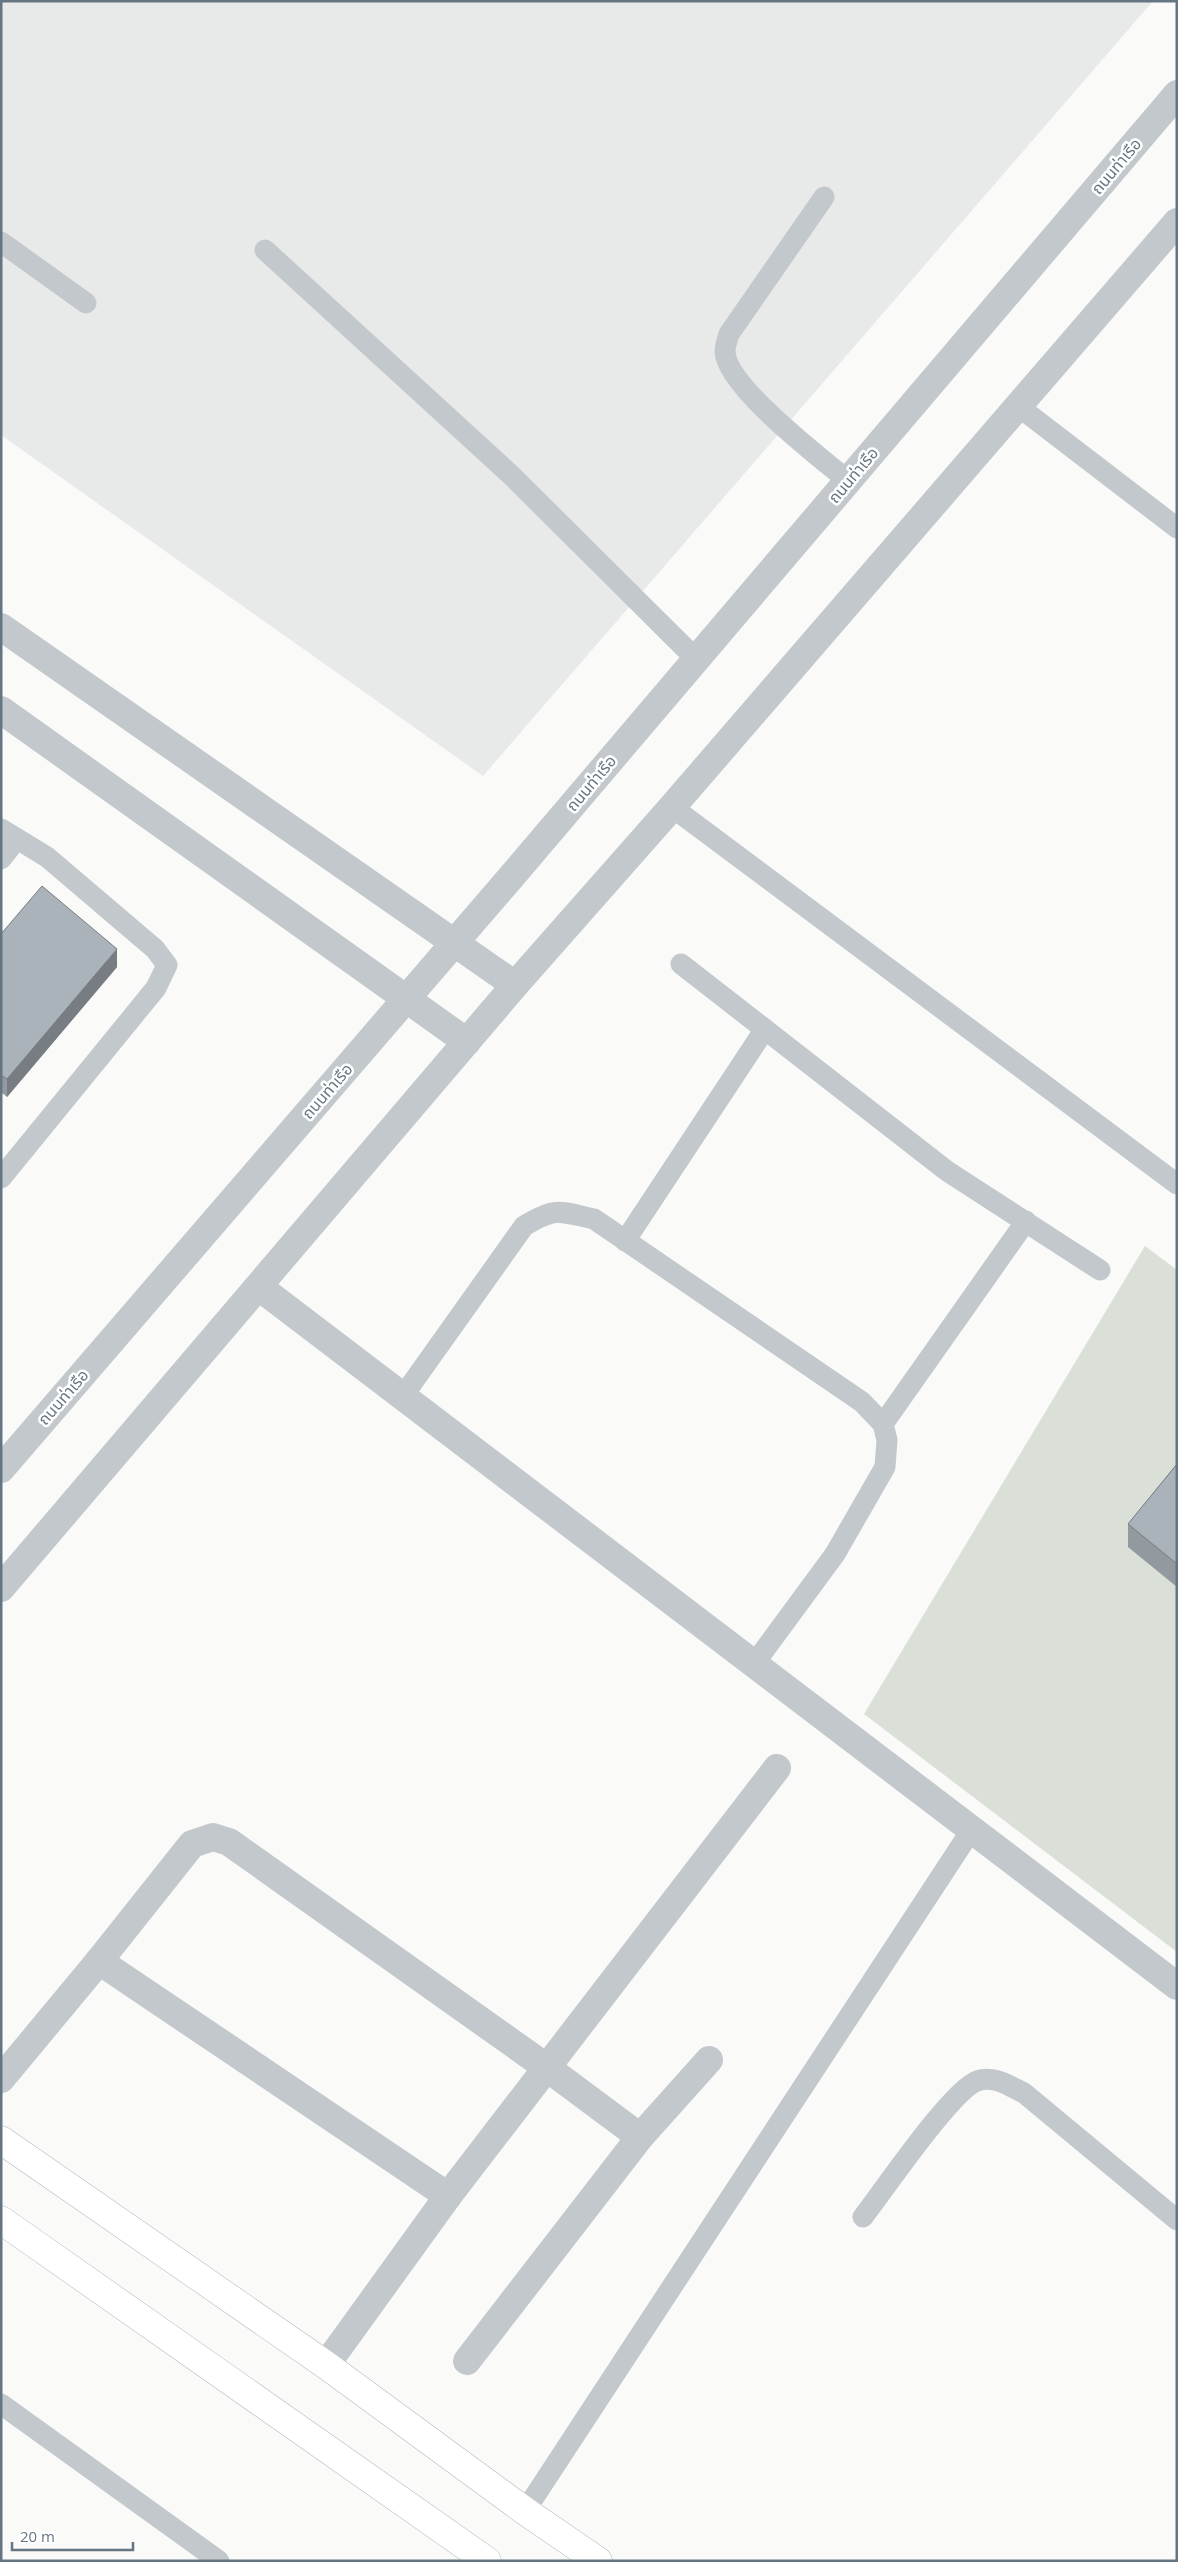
<svg xmlns="http://www.w3.org/2000/svg" width="1178" height="2562" font-family="'Open Sans','Noto Sans Thai',sans-serif">
<style>
.built{fill:#e8e9e9}
.green{fill:#dadfd7}
.lines{fill:none;stroke-linecap:round;stroke-linejoin:round}
.secondary-casing{stroke:#b3babf;stroke-width:29}
.service{stroke:#c3c8cc;stroke-width:21}
.minor{stroke:#c3c8cc;stroke-width:28}
.tertiary{stroke:#c3c8cc;stroke-width:28}
.secondary{stroke:#fff;stroke-width:28}
.wall{fill:#929a9f}
.shaded-wall{fill:#777d82}
.building{fill:#aab3b9;stroke:#777d82}
.labels{text-anchor:middle;dominant-baseline:central;stroke-width:5;stroke-linejoin:round;paint-order:stroke}
.street-label{font-size:16px;fill:#657683;stroke:#fff}
</style>
<rect width="100%" height="100%" fill="#fafaf8"/>
<path class="built" d="M1,1H1153L483,776L1,435Z"/>
<path class="green" d="M1145,1246L1177,1270V1952L864,1714Z"/>
<g class="lines">
<g class="secondary-casing">
<g id="secondary">
<path d="M1,2140L326,2365L525,2511L598,2561"/>
<path d="M1,2220L487,2561"/>
</g>
</g>
<g class="service">
<path d="M824,197L729,334C727,340 725,346 725,352C727,387 820,457 848,481"/>
<path d="M1,242L86,303"/>
<path d="M265,250L511,475L696,659"/>
<path d="M1018,406L1177,528"/>
<path d="M672,807L1177,1184"/>
<path d="M1,829L47,857L155,949L167,965L156,988L1,1178"/>
<path d="M1,859L17,839"/>
<path d="M681,964L947,1171L1100,1270"/>
<path d="M625,1241L765,1029"/>
<path d="M403,1396L524,1226C556,1207 558,1211 594,1219L862,1402L883,1424L887,1440L885,1467L835,1554L754,1664"/>
<path d="M883,1424L1026,1221"/>
<path d="M863,2217C884,2190 951,2091 977,2081C994,2075 1009,2086 1024,2093L1177,2220"/>
<path d="M1,2404L219,2561"/>
<path d="M525,2511L972,1829"/>
</g>
<g class="minor">
<path d="M1,627L515,985"/>
<path d="M1,710L467,1042"/>
<path d="M259,1287L1177,1986"/>
<path d="M1,2079L99,1961"/>
<path d="M448,2196L99,1961L192,1844L213,1837L229,1842L546,2067L640,2137"/>
<path d="M467,2361L640,2137L709,2060"/>
<path d="M326,2365L448,2196L777,1768"/>
</g>
<g class="tertiary">
<path d="M1,1469L506,883L1177,94"/>
<path d="M1,1588L515,985L672,807L1177,222"/>
</g>
<use href="#secondary" class="secondary"/>
</g>
<g class="wall">
<path d="M1,934L117,967L7,1097L1,1092Z"/>
<path d="M1177,1464V1587L1128,1547V1524Z"/>
</g>
<path class="shaded-wall" d="M117,949V967L7,1097V1079Z"/>
<g class="building">
<path d="M42,886L117,949L7,1079L1,1075V934Z"/>
<path d="M1177,1464V1564L1128,1524Z"/>
</g>
<g class="labels">
<g class="street-label">
<text transform="translate(1116 166) rotate(-50)">ถนนท่าเรือ</text>
<text transform="translate(853 475) rotate(-50)">ถนนท่าเรือ</text>
<text transform="translate(591 783) rotate(-50)">ถนนท่าเรือ</text>
<text transform="translate(327 1091) rotate(-49)">ถนนท่าเรือ</text>
<text transform="translate(63 1397) rotate(-49)">ถนนท่าเรือ</text>
</g>
</g>
<rect width="1178" height="2562" fill="none" stroke="#657683" stroke-width="5"/>
<path d="M12 2542v8h121v-8" fill="none" stroke="#657683" stroke-width="2.5"/>
<text x="20" y="2542" font-size="15" fill="#657683" stroke="#ffffff" stroke-width="4" paint-order="stroke">20 m</text>
</svg>
